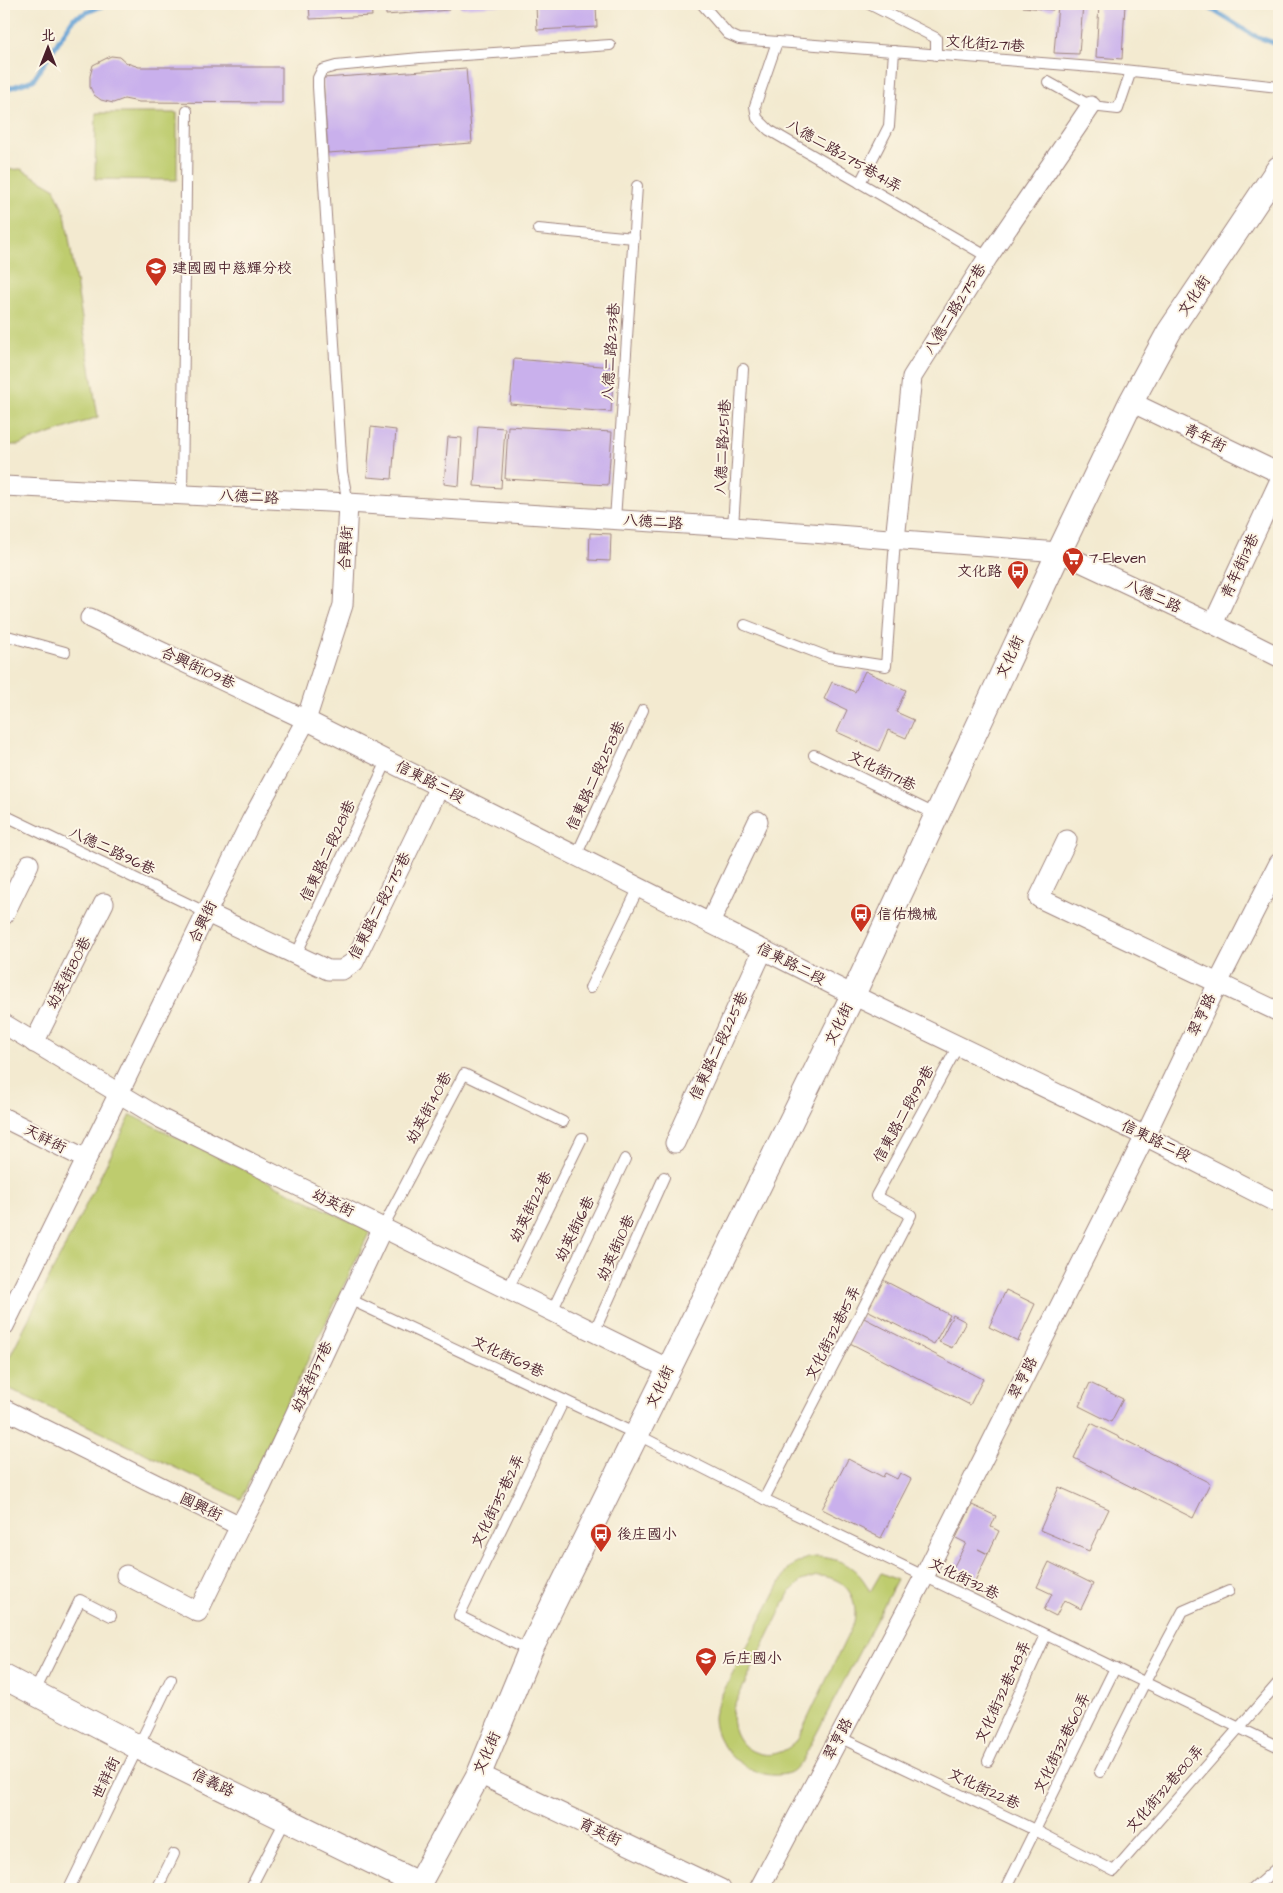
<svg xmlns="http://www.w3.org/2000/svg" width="1283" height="1893" font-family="'Architects Daughter','LXGW WenKai TC',sans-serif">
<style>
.green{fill:#becc6e;stroke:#84764c;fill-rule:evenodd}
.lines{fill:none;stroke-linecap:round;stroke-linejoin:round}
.stream{stroke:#64a1d5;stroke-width:5}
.building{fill:#c9b0ec}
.service-casing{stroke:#9e847e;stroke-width:12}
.minor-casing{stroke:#9e847e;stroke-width:21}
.tertiary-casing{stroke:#9e847e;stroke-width:26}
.service{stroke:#fff;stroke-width:10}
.minor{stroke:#fff;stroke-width:19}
.tertiary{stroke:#fff;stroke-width:24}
.labels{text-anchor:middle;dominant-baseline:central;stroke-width:4;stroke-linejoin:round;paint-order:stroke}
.street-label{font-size:15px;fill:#4a1f2b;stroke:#fcf5e5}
.poi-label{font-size:15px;fill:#4a1f2b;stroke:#fcf5e5;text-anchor:start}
</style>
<rect width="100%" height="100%" fill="#fcf5e5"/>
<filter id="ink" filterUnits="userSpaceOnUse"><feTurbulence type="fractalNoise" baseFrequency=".02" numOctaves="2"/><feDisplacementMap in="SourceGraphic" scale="10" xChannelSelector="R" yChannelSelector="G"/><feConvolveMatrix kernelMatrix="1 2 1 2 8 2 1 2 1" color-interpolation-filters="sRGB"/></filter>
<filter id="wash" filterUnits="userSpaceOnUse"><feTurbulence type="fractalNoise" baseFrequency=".0096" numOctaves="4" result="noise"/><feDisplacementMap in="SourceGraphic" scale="20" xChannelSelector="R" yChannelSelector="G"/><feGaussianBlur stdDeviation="1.12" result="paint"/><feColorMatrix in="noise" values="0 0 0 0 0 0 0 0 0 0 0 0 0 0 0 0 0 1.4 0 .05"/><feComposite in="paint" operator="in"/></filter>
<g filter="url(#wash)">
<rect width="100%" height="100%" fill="#f3ead0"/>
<g class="green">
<path d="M96,113H177V180L95,179Z"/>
<path d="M21,169L54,188L65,214L98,417L18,445H4V170Z"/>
<path d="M131,1115L370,1231L241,1499L4,1386V1368Z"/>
<path d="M817,1557C842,1558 860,1569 870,1592L881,1573L897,1580L801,1763C798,1766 794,1771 789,1773C757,1784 714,1752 714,1718C714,1711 719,1702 721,1696L788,1568L807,1558ZM817,1576C844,1576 859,1596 854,1622L798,1739C771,1771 726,1750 733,1708L789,1593L801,1581Z"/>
</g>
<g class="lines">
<g class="stream">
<path d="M1203,4L1253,35L1279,45"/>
<path d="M4,90L33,80L74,18L104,5L117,4"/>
</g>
</g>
<g id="blocks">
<g class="building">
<path d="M309,4H371L372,16L310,19Z"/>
<path d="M386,4H449V10L386,15Z"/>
<path d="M460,4H507V5L460,8Z"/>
<path d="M536,4H596L597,27L537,30Z"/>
<path d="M1024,4H1054L1053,10L1023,7Z"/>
<path d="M1058,4H1083L1079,54L1054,53Z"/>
<path d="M1099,4H1125L1122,59L1096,57Z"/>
<path d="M111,56L120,57L127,63L139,67H282V103L139,102L124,99L113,103L101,100L94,95L90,87V76L93,65Z"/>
<path d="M466,68L472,143L328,153L323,78Z"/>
<path d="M514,359L614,367L611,412L510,404Z"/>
<path d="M478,426L505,428L501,488L474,486Z"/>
<path d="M508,426L612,432L608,485L505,479Z"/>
<path d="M371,427L396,430L392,479L367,477Z"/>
<path d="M448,437L462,438L459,486L444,484Z"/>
<path d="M590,533L611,534L610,561L589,560Z"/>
<path d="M865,671L906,690L896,712L914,720L906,738L888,730L879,751L837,732L847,710L824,699L832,682L855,692Z"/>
<path d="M883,1280L950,1315L934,1344L867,1310Z"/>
<path d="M1006,1290L1035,1304L1018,1341L989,1327Z"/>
<path d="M953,1315L966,1322L952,1348L939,1342Z"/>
<path d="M862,1317L983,1379L970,1405L848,1342Z"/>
<path d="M1090,1383L1123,1399L1111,1422L1079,1406Z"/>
<path d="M1091,1423L1210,1483L1193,1518L1074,1458Z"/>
<path d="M848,1459L883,1477L885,1473L897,1479L900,1473L911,1479L881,1538L822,1509Z"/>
<path d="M1059,1487L1109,1509L1089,1551L1040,1530Z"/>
<path d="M972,1505L996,1516L991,1527L999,1531L988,1554L978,1549L988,1554L974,1583L951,1572L966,1543L956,1538Z"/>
<path d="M1049,1562L1093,1584L1081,1609L1064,1600L1056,1616L1044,1610L1052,1594L1037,1587Z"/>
</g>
</g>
</g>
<g filter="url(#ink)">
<use href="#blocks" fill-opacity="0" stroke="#9e847e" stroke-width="1"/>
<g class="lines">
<g class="service-casing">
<g id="service">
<path d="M702,4L728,34L739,39L1105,68L1279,87"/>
<path d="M869,4L936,38V55"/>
<path d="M777,42L755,106L757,118L769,130L988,257"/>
<path d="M1048,82L1091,106L1118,109L1131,71"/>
<path d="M860,183L889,126L894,51"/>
<path d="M538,229L634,238"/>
<path d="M182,494L187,111"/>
<path d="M348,503L342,472L318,87V78L322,70L336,66L420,58L610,45"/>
<path d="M615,520L637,186"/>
<path d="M733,527L743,369"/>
<path d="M745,625L828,657L886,666L895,540"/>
<path d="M4,635L65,652"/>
<path d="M814,755L937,815"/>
<path d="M4,815L207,913"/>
<path d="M576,856L643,710"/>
<path d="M296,955L387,761"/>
<path d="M590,988L639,887"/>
<path d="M383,1227L464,1074L563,1122"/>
<path d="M508,1289L582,1138"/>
<path d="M349,1299L638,1435L764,1499L1279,1747"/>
<path d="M552,1311L625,1159"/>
<path d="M594,1332L664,1177"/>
<path d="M764,1499L911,1215L876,1196L958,1046"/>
<path d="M530,1651L459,1616L564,1400"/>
<path d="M34,1693L80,1600L111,1616"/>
<path d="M839,1737L1035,1830L1114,1871L1279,1682"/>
<path d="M988,1761L1046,1635"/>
<path d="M1100,1772L1145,1682L1183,1611L1229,1591"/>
<path d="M69,1889L171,1679"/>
<path d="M157,1889L174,1854"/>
<path d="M250,1889L286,1819"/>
<path d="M1006,1889L1115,1668"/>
<path d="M1253,1889L1279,1866"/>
</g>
</g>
<g class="minor-casing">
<g id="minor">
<path d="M1131,402L1279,473"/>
<path d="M4,486L348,503L733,527L1059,552L1213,624L1279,657"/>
<path d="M895,540L912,377L988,257L1091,106"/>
<path d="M90,618L306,720L853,995L1145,1136L1279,1204"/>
<path d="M1213,624L1279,482"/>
<path d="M1067,840L1039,898L1279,1012"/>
<path d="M207,913L328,970H342L354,962L439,787"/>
<path d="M4,915L29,864"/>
<path d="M710,923L758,821"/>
<path d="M4,1024L160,1118L669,1369"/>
<path d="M34,1043L104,903"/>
<path d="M4,1118L86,1159"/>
<path d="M675,1143L763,950"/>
<path d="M4,1326L119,1093L251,821L306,720L343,605L348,503"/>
<path d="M4,1409L240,1526L198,1612L126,1575"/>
<path d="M240,1526L261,1487L383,1227"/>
<path d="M479,1774L721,1889"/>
<path d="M759,1889L924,1577L1145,1136L1218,983L1279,863"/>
</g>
</g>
<g class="tertiary-casing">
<g id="tertiary">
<path d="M4,1677L138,1747L418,1884L420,1889"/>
<path d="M416,1889L479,1774L530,1651L853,995L1059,552L1131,402L1169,332L1279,168"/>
</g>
</g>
<use href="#service" class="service"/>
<use href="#minor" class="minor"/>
<use href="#tertiary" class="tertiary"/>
</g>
</g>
<defs>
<g id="school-pin" transform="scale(1.125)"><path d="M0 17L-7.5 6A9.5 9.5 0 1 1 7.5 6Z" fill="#c8321e" stroke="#fcf5e5"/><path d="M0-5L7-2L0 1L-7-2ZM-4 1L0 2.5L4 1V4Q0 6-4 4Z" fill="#fff"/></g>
<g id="supermarket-pin" transform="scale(1.125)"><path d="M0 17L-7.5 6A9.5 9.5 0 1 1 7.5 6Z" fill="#c8321e" stroke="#fcf5e5"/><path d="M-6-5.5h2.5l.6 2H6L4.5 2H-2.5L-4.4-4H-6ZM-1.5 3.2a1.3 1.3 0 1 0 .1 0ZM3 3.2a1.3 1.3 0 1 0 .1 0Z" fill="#fff"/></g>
<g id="bus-pin" transform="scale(1.125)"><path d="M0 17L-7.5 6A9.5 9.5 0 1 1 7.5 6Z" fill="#c8321e" stroke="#fcf5e5"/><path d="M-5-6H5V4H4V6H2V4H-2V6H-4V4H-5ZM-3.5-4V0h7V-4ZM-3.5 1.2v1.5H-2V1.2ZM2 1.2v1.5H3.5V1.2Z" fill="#fff"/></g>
</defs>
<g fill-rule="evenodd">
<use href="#school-pin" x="156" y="268"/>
<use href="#supermarket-pin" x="1073" y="558"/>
<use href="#bus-pin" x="1018" y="571"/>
<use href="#bus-pin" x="861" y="914"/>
<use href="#bus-pin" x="601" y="1534"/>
<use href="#school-pin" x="706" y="1658"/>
</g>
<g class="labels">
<g class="street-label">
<text transform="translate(985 44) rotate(4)">文化街271巷</text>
<text transform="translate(844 156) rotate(30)">八德二路275巷41弄</text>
<text transform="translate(1194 296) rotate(-56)">文化街</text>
<text transform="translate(955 309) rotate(-58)">八德二路275巷</text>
<text transform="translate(611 352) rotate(-86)">八德二路233巷</text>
<text transform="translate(1205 438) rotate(26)">青年街</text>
<text transform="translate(723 447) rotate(-87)">八德二路251巷</text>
<text transform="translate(249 497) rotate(3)">八德二路</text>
<text transform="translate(653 522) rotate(4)">八德二路</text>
<text transform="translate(346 548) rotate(-87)">合興街</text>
<text transform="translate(1240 566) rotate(-65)">青年街13巷</text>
<text transform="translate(1153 596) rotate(25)">八德二路</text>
<text transform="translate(1010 657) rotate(-65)">文化街</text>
<text transform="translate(198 668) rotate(25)">合興街109巷</text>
<text transform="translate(882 771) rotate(26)">文化街171巷</text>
<text transform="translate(596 776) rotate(-65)">信東路二段258巷</text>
<text transform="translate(430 782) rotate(27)">信東路二段</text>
<text transform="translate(112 851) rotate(25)">八德二路96巷</text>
<text transform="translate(328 851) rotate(-65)">信東路二段281巷</text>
<text transform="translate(380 906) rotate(-63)">信東路二段275巷</text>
<text transform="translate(203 922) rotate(-64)">合興街</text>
<text transform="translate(791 964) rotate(27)">信東路二段</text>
<text transform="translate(69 973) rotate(-63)">幼英街80巷</text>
<text transform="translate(1202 1015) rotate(-65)">翠亨路</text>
<text transform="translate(839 1024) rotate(-64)">文化街</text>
<text transform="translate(719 1046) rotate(-65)">信東路二段225巷</text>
<text transform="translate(429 1108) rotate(-62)">幼英街40巷</text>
<text transform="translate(904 1114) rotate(-61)">信東路二段199巷</text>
<text transform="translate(45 1139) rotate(27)">天祥街</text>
<text transform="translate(1156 1141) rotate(26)">信東路二段</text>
<text transform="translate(333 1203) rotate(26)">幼英街</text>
<text transform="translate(531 1207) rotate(-64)">幼英街22巷</text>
<text transform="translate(575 1229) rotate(-64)">幼英街16巷</text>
<text transform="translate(616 1248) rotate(-66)">幼英街10巷</text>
<text transform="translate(833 1333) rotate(-63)">文化街32巷15弄</text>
<text transform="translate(508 1357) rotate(25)">文化街69巷</text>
<text transform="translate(312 1377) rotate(-65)">幼英街37巷</text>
<text transform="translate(1023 1378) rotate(-63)">翠亨路</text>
<text transform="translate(660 1387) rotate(-65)">文化街</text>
<text transform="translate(498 1501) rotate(-64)">文化街35巷2弄</text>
<text transform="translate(201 1507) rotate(26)">國興街</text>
<text transform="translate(964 1579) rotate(26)">文化街32巷</text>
<text transform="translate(1003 1692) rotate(-65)">文化街32巷48弄</text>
<text transform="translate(838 1739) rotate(-62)">翠亨路</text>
<text transform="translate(1062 1743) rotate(-64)">文化街32巷60弄</text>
<text transform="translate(487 1753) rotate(-66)">文化街</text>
<text transform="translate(106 1778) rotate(-64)">世祥街</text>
<text transform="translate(213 1783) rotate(26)">信義路</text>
<text transform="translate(984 1789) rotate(25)">文化街22巷</text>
<text transform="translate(1165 1789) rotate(-49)">文化街32巷80弄</text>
<text transform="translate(600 1832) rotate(25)">育英街</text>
</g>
<g class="poi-label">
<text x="172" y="268">建國國中慈輝分校</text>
<text x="1089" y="558">7-Eleven</text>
<text x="1002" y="571" text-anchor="end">文化路</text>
<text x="877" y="914">信佑機械</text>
<text x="617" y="1534">後庄國小</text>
<text x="722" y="1658">后庄國小</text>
</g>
</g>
<rect width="1283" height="1893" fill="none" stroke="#fcf5e5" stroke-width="20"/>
<g transform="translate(48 48)" stroke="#fcf5e5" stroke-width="4" paint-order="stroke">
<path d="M0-4L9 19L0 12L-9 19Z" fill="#4a1f2b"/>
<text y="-8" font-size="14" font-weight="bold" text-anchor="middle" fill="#4a1f2b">北</text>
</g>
</svg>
